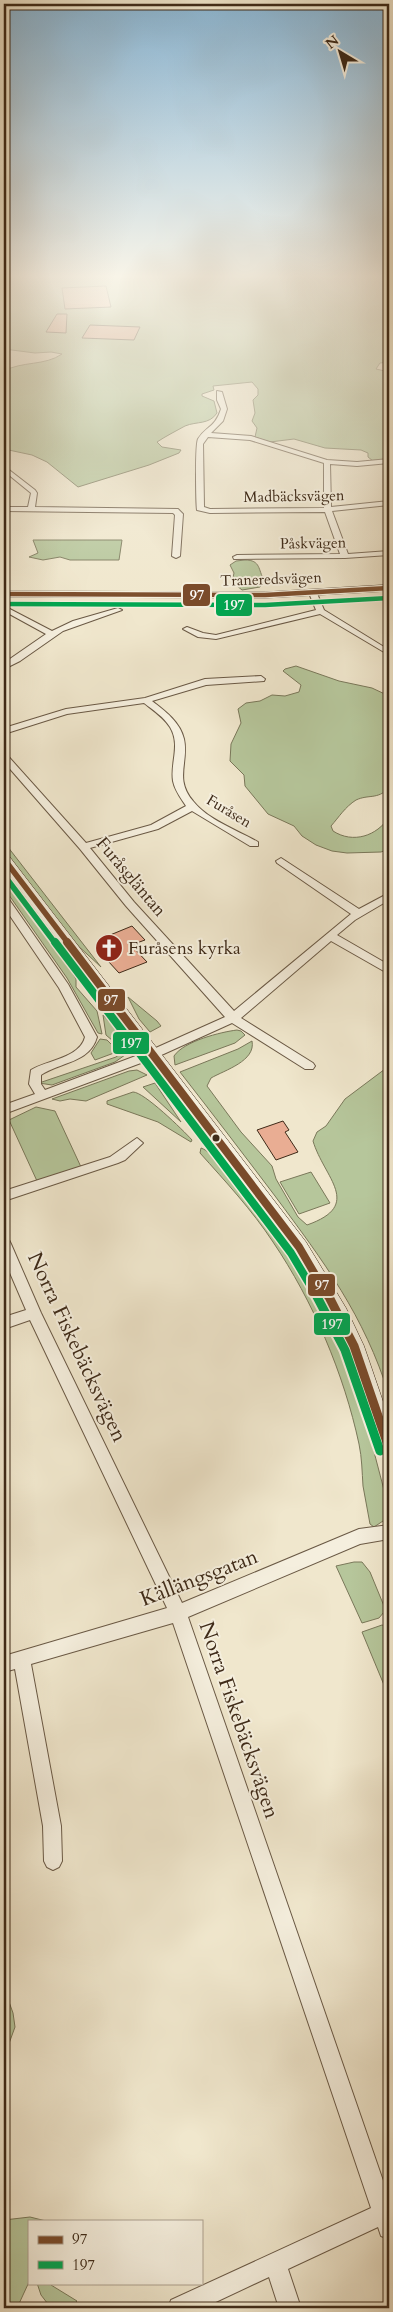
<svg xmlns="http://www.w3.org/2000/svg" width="393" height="2312" font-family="Cardo,serif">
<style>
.green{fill:#b6c69b;stroke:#7a785a}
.building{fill:#e9ad93;stroke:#3e2a18}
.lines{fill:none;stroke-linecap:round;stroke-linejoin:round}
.street-casing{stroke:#6a5945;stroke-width:2}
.secondary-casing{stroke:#3e2a18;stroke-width:1}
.street{fill:#f5efde;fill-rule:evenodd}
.secondary{fill:#f5efde;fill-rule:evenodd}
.bus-1-far3-casing{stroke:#f5efde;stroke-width:7}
.bus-1-far2-casing{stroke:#f5efde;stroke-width:9}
.bus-1-far1-casing{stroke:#f5efde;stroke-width:11}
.bus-1-casing{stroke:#f5efde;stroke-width:13}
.bus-2-far3-casing{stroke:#f5efde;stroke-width:7}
.bus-2-far2-casing{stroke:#f5efde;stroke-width:9}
.bus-2-far1-casing{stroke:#f5efde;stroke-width:11}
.bus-2-casing{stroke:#f5efde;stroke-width:13}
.bus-1-far3{stroke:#7a4b2a;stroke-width:4.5}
.bus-1-far2{stroke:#7a4b2a;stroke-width:5.5}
.bus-1-far1{stroke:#7a4b2a;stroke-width:8}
.bus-1{stroke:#7a4b2a;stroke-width:9}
.bus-2-far3{stroke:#00a651;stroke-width:4.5}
.bus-2-far2{stroke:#00a651;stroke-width:5.5}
.bus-2-far1{stroke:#00a651;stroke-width:8}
.bus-2{stroke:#00a651;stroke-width:9}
.bus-dot{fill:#3e2a18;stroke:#f5efde;stroke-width:2}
.labels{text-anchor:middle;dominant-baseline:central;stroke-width:4;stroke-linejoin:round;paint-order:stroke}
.far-street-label{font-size:15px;fill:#3e2a18;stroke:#f5efde}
.street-label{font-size:18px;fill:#3e2a18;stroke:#f5efde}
.poi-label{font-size:18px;fill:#3e2a18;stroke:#f5efde;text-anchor:start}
.near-street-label{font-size:21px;fill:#3e2a18;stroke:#f5efde}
.line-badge{stroke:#f5efde;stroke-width:2}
.badge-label{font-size:14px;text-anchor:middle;font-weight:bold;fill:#fff}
</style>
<rect width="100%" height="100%" fill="#f0e7cd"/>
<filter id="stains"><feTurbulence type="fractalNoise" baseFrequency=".004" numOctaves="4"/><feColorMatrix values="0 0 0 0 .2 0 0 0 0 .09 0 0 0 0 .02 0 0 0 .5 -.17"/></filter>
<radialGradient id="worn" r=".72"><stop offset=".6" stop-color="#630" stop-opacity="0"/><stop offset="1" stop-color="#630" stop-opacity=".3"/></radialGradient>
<g class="green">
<path d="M4,277H389V362L380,363L376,369L389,372V460L373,461L368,457V453L361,450L325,448L294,439L270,442L255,437L257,428L252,421L255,413L253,400L258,395V389L252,382L213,386L214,390L202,394V396L214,401L217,413C209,425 197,421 185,426C176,431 166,436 157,442L162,447L181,450L179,453L149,465L78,487L47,462L32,455L4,449V371C22,361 45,366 62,354L51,352L35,353L4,349Z"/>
<path d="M33,540H122L119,560H70L60,557L43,560L29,557L38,553Z"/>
<path d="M245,560C261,560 258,570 264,580L260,587L242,590L232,582L234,573L230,565L236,561Z"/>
<path d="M296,666L339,681L372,688L389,696V788C377,800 369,794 356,800C345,807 339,817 331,826L333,831C353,844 377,836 389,817V849L381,852L347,853L332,851L316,845L302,836L294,826L268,814L245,786L244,775L230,761L231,744L241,723L238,709L246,703L260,701L272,695L285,696L299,692L301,685L283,671L285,669Z"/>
<path d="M4,842L101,967L75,943L31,888L4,851Z"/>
<path d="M4,874L68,965L76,979V987L97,1011L102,1034L98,1033L67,978L4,888Z"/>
<path d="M128,997L157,1021L161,1026L150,1032L139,1019Z"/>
<path d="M103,1015L119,1032L127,1044L120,1047L106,1035Z"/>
<path d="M237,1030L241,1031L245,1035L235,1043L175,1065L174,1056C184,1041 221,1032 237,1030Z"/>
<path d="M100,1039L107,1040L117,1050L114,1053L95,1060L91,1053Z"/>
<path d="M252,1041C256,1061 225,1070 211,1078L207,1086L241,1132L272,1166L276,1179L298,1217L307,1225C364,1205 324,1178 313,1141L317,1132L326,1126L345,1099L389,1066V1395C364,1315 324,1262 275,1196C244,1155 212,1113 180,1072L238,1049Z"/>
<path d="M123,1048H126L125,1055L115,1062L52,1085L39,1083L116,1057L121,1053Z"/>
<path d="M137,1070L147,1075L86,1101L70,1099L60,1101L52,1099L129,1071Z"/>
<path d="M155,1083L181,1122L143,1087Z"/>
<path d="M133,1092C144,1092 183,1130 192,1140L191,1142L158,1122L107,1104V1101Z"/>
<path d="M36,1107L55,1111L81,1167L37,1181L9,1120Z"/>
<path d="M201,1148C213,1152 233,1177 242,1187C288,1241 328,1307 351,1374C366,1418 377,1464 389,1509L386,1519L374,1527L370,1524C368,1511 365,1499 363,1486C362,1472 362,1458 359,1444C344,1374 313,1301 273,1242C252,1210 225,1181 200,1153Z"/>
<path d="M311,1172L330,1203L299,1214L280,1182Z"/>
<path d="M354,1562H362L370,1572L384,1606V1612L379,1618L362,1623L336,1566Z"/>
<path d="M382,1625L389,1627V1697L362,1632Z"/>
<path d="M4,1988L13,2013L15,2027L7,2049L4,2050Z"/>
<path d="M30,2217L46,2221H29V2282L17,2308H10C0,2295 4,2239 4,2220Z"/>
<path d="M37,2283H51V2285L77,2301L70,2308H51L41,2295Z"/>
</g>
<g class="building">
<path d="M106,286L111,307L65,309L62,288Z"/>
<path d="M57,314H67L66,333L46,332Z"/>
<path d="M90,325L140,327L134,340L82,338Z"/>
<path d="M132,926L145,940L131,945L147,962L119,973L108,961L114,959L98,940Z"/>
<path d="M283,1121L289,1130L285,1132L298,1152L276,1160L257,1130Z"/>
</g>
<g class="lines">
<g class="street-casing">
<g id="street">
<path d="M217,391L222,392L227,409L223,421L211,433L251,436L327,460L357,462L389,459V463L357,466L330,464L331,507L389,501V505L332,511L348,554L389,551V555L345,558L234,559L233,557L237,555L340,554L325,512L210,513L197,510C196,503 195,445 198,439C206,426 215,428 221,409L217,400ZM208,437L250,440L324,463V508L210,509L204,507L203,444Z"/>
<path d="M4,466L35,490L37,493L35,507L178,509L183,514L180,556L176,558L172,556L175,515L173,513L4,511V507H28L31,493L4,471Z"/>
<path d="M310,591H316L324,610L389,650V655L320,614L216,639L198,637L183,629L187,627L203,633L216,635L316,610L309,593Z"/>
<path d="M4,606L52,631L73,621L118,608L122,610L63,631L20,661L4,669V663L46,634L4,611Z"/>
<path d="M261,676L265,679L264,681L206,685L152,701C165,711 180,722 184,739C189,762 174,779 193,801C208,820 237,830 258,842V846H250L192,811L158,829L90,848L134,902L234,1011L351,914L277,863L276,861L281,858L359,909L389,893V900L355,920L337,935L389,965V974L331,941L241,1018L313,1063L315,1066L313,1069H305L232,1023L157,1057L4,1114V1105L35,1094L29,1084L31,1070C47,1060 80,1058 85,1037L59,988L4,907V897L8,898L68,984L97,1037C90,1063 60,1062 41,1075V1084L45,1090L149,1051L225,1017L126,906L80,849L4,762V754L7,755L86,843L151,825L186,806C181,798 175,791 173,781C170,763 181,745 170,727C164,717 153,710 144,703L67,714L4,734V728L66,709L145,698L205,679Z"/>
<path d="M137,1138L143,1143L125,1160L118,1163L4,1201V1191L110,1157Z"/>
<path d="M4,1239L9,1240L11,1244L41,1313L182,1603L359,1529L389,1525V1539L360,1544L188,1617L389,2198V2239L381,2236L378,2227L288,2269L301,2308H279L269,2277L203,2308H168L171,2300L371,2208L173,1623L31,1664L61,1826L62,1861L59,1867L53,1870L47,1867L44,1861L43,1826L15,1669L4,1672V1656L167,1608L30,1320L4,1329V1317L26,1310L4,1259Z"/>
</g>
</g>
<g class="secondary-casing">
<g id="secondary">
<path d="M389,585V591L265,598L4,597V591L265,592Z"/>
<path d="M4,855L9,856L306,1242L346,1308L364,1346L389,1419V1457L382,1455L379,1448L344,1346L331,1319L292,1252L4,868Z"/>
</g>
</g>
<use href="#street" class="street"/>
<use href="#secondary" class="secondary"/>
<g class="bus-1-far3-casing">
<path id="bus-1-far3" d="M4,594L265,595L389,588"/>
</g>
<g class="bus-1-far2-casing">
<path id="bus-1-far2" d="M4,859L68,943"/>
</g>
<g class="bus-1-far1-casing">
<path id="bus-1-far1" d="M67,942L299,1247L327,1295"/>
</g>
<g class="bus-1-casing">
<path id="bus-1" d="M327,1293L354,1346L389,1448"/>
</g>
<g class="bus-2-far3-casing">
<path id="bus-2-far3" d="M4,604L265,605L389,598"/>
</g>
<g class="bus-2-far2-casing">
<path id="bus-2-far2" d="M4,875L55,943"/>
</g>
<g class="bus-2-far1-casing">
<path id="bus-2-far1" d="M55,942L291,1253L316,1295"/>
</g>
<g class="bus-2-casing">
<path id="bus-2" d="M315,1293L345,1350L380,1451"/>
</g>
<use href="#bus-1-far3" class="bus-1-far3"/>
<use href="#bus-1-far2" class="bus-1-far2"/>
<use href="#bus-1-far1" class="bus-1-far1"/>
<use href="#bus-1" class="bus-1"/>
<use href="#bus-2-far3" class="bus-2-far3"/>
<use href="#bus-2-far2" class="bus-2-far2"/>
<use href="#bus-2-far1" class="bus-2-far1"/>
<use href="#bus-2" class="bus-2"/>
</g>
<linearGradient id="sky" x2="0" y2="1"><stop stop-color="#8ab8d8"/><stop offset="0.46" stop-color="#f8f4e8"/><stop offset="1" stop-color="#f8f4e8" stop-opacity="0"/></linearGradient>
<rect width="393" height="601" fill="url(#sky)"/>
<defs>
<g id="church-disc" transform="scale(1.4375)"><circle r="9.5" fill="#8f2418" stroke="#f5efde"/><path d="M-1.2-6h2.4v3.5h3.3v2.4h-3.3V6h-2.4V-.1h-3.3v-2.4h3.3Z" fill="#fff"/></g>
</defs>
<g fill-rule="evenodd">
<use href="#church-disc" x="109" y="948"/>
</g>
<circle class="bus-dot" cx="216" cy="1138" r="4.5"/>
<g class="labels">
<g class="far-street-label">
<text transform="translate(294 496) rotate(-1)">Madbäcksvägen</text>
<text transform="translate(313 543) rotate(-1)">Påskvägen</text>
<text transform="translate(271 579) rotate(-2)">Traneredsvägen</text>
<text transform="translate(229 811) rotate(31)">Furåsen</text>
</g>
<g class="street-label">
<text transform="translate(131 877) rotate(50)">Furåsgläntan</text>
</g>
<g class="poi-label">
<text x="128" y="948">Furåsens kyrka</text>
</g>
<g class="near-street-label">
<text transform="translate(77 1347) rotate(65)">Norra Fiskebäcksvägen</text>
<text transform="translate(199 1578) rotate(-21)">Källängsgatan</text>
<text transform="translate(239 1720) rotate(71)">Norra Fiskebäcksvägen</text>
</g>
</g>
<g class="line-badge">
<rect x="182" y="583" width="29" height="24" rx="5" fill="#7a4b2a"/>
<rect x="215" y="593" width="38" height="24" rx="5" fill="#00a651"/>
<rect x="97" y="988" width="29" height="24" rx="5" fill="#7a4b2a"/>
<rect x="112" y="1031" width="38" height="24" rx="5" fill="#00a651"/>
<rect x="307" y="1273" width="29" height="24" rx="5" fill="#7a4b2a"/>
<rect x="313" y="1312" width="38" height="24" rx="5" fill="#00a651"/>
</g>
<g class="badge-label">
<text x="197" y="600">97</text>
<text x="234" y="610">197</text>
<text x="111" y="1005">97</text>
<text x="131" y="1048">197</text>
<text x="322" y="1290">97</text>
<text x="332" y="1329">197</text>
</g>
<rect width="393" height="2312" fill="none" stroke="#f0e7cd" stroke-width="20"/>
<rect x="5" y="5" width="383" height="2302" fill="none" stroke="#3e2a18" stroke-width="2.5"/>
<rect x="10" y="10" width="373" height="2292" fill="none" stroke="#3e2a18"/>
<rect x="28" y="2220" width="175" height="65" fill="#f5efde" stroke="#aca08f"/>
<rect x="38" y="2236" width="25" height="8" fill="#7a4b2a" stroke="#aca08f"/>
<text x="72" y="2244" font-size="15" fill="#3e2a18">97</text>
<rect x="38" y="2261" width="25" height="8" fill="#00a651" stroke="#aca08f"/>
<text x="72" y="2270" font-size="15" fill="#3e2a18">197</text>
<g transform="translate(340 52) rotate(322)" stroke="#f5efde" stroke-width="4" paint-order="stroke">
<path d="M0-4L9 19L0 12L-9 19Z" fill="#3e2a18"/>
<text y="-8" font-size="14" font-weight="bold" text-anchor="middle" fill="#3e2a18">N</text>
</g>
<rect width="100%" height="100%" filter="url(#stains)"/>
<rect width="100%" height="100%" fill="url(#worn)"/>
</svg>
